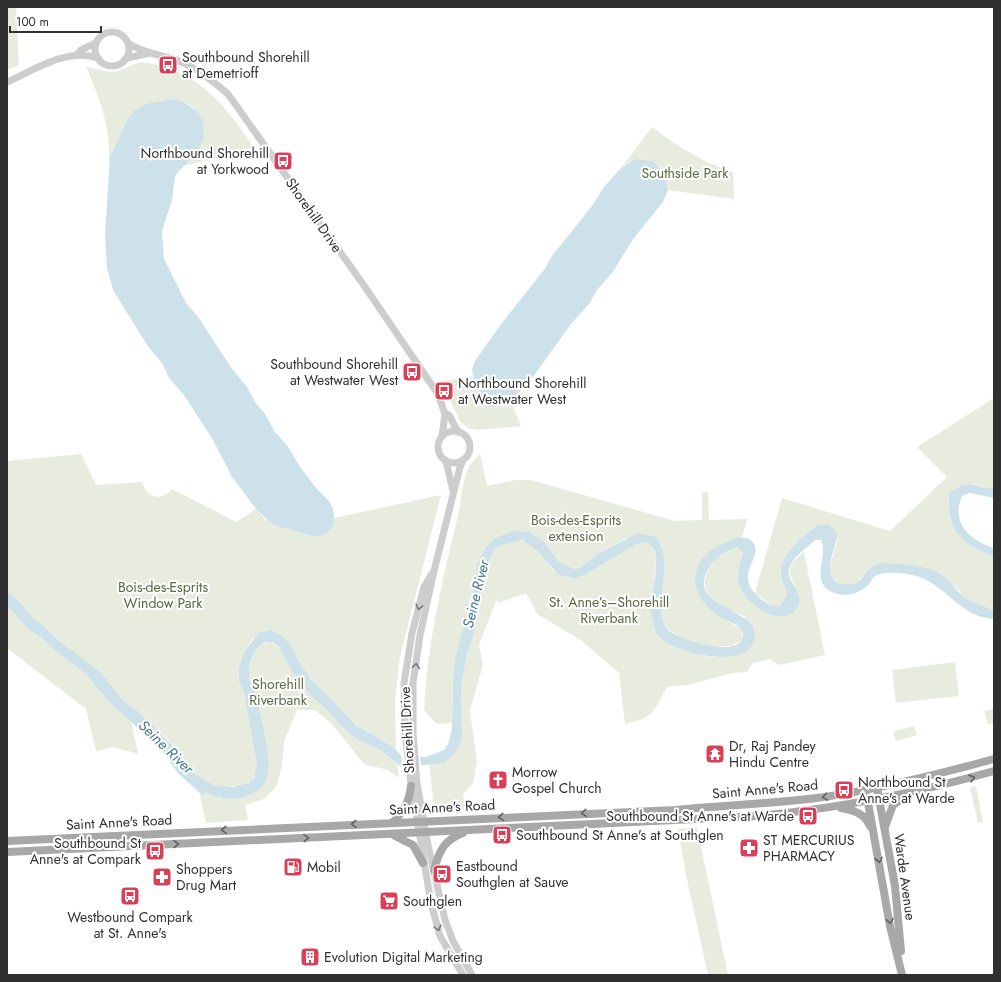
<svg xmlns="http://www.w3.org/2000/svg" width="1001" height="982" font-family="Jost,sans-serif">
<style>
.green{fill:#e7ecdf}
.water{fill:#cce1ea}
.pier{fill:#fff}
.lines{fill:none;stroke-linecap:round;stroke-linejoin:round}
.minor{stroke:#cdcdcd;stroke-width:7}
.major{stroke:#a8a8a8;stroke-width:8}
.oneway{stroke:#777}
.oneway2{stroke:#606060}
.labels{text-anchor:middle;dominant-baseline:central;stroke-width:4;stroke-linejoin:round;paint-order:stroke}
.poi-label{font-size:14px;fill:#303030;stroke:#fff;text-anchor:start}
.park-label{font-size:14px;fill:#576940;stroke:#fff}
.street-label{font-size:14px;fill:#303030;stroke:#fff}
.water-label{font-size:15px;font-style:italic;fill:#42778d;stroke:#fff}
</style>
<rect width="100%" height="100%" fill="#fff"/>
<g class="green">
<path d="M7,7H16L19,65L7,70Z"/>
<path d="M141,62C198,69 225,105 255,149L183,166L196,154L194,108L184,102L134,111L112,151L109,163C111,128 100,99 86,67C96,68 108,74 118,71C126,69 132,64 141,62Z"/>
<path d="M652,127C677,146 702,162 733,172L734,199L668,190C668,162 643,150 621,168Z"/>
<path d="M472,377L474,384L504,401L510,399L521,426L478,430L468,428L460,421L441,381Z"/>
<path d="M994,398V489L974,484L962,485L952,491L948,499L951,523L974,548L994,557V611L976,604L962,596L958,589L925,568L911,565L886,563L873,566L857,583L848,585L838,583L831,576L829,568L838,539L814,527L790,551L782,578L787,595L780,606H772L755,593L782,498L890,531L947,477L917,447Z"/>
<path d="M81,454L96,485L142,482C146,498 162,502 172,489L236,522L256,509L266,520L334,518L441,495L400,657L395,700L396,750C385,738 368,736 357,725C336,707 316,686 300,664C294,656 291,646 284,637L253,639L245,651L239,682L246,701L257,765L256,772L252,780L245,785L225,787L215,786L189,770L177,750L165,737L126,704L108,683L33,618L17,599L7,592V461Z"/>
<path d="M480,454L487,486L515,480H531L675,521L702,520V493L708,492L709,520L747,519L742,538L730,540L700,562L695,575L719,616L742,629V640L732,646L709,647L680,637L666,628L663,620L661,602L664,572L660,543L627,538L599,553L579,568L574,569L559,562L535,535L485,548L477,564L475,584L470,600L453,681L452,723L437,724L424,710C427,646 441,586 456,524C461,507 461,487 467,471C470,464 475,459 480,454Z"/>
<path d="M518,540C530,540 547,562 554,571L595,569L635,545L645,542L651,544L653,547L656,560L651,612L669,644C700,655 715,664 747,649L745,617C741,614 736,613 731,611C707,600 696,586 713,563C718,555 730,547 739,547L743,555C729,592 747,599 776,616L796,587C785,570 789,564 804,552L825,655L779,665L770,659L753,663L747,672L732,673L688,685L667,687C653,712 654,718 625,724L619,673L582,641L537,614L526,593L498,603L497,598L479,645L483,665L470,710L477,762L473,783L463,794L466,810L444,811L434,806L429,764L444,762L460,744L462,735L461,688L467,653L483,585L486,563L495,549L501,545Z"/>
<path d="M7,605L28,629L41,637L56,652L86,674L108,701L131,721L138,754L114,747L96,751L86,709L7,648Z"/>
<path d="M270,641L280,648L293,673L311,696L329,712L340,725L356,739L382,751L397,764L399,778L388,770L364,764L332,724L315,710H297L284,742L282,767L276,787L264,799L245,805L248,820L206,823L199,791L201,794L206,792L221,799L268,777V758L260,716L248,674L251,661L255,652L262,644Z"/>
<path d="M955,662L959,696L896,703L892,670Z"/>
<path d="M994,709V723L988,724L984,711Z"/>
<path d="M914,726L917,735L896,741L893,732Z"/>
<path d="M976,786L983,822L978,823L970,787Z"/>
<path d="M697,828L728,975H708L686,875L678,829Z"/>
</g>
<g class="water">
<path d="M174,99L184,102L198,112L203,122L204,138L196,154L178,172L175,177L172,200L162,231L164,259L186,303L199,318L230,366L247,387L255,402L265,414L275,432L287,445L298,464L316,488L329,501L333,509L334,518L333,526L328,532L322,535L314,536L273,525L256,509L232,477L213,440L184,395L169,378L162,363L147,345L113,290L107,268L105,235L110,156L128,119L134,111L146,104Z"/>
<path d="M636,159L653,161L665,173L668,190L663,202L634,238L612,273L597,290L589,304L571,324L533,377L518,394L510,399L497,402L485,398L476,389L474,384L472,369L475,361L501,324L544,270L552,256L592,206L604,187L621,168Z"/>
<path d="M970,484L994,489V498L970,493L962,496C951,523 968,539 994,548V557C969,546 949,536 949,505C949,501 948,498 949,493L962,485Z"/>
<path d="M819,525H829L837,532C838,547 822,568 835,581C837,583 840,584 843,584C863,587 861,575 872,567C876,564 882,563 887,563C905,564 930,565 945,577C952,583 957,592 964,597C973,603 984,606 994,611V619C956,617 944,578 907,574C899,573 882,571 874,577C871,579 870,584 867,586C857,595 842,598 830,591C810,579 829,556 821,540H815C807,548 791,558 789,570C786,583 808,593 796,609C782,628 751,606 743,593C735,581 738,567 743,554L738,547C728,549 717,556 711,565C678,612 772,606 752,645C739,668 677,653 662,639C657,635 655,630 654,624C653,620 652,616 651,612C650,596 662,558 652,546C648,541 641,543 635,545L585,575L575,578L559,575L536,550L522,540L501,545L495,549L485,567L475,629L467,653L461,688L462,736L460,744L454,754L444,763L403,767L400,766L382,751L356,739L340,725L329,712L311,696L293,673L280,648L273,642H265C255,648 249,661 249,673C248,679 252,685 254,691C259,709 273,761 267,778C264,788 253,794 244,797C231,801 217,799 206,792L202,795L178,773L161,749L108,701L86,674L56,652L41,637L28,629L7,605V592L17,599L33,618L44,626L57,639L99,671L126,704L135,709L171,744L189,770L215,786L233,787L249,783L254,778L257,765L245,697L239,682V668L245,651L259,633L271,630L284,637L290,645L299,662L311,679L357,726L392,746L401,755L426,757L444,750L448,744L452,729L453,681L456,656L475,584L477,564L485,548L497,537L515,531L529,532L543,541L559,562L574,569L579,568L599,553L638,533L656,537C674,562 656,592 663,620C664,624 666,629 669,631C681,640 745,661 743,633C740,623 727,622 719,616C700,603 688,584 700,562C707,550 744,526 754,544C763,559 731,575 761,599C768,604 772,607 780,606L787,595C785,586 780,577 781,568C781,556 808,530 819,525Z"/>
</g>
<path class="pier" d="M401,752L420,754L421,767L403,769Z"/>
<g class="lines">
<g class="minor">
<circle cx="112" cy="49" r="17"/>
<path d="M128,43C142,53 163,55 179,61C197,68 213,81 228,94L365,287L438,394L445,414L442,436"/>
<path d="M77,55L81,50L96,43"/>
<path d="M127,58L150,53"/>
<path d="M7,82C34,70 68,47 98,58"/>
<path d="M445,414L449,415L458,432"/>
<circle cx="454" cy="447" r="16"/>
<path d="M463,460L460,467L434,571L420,635L413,683V733L417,783L428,845L445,920L453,941L472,975"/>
<path d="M446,461L453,491"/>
<path d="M431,575L424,587L412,633L404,683L405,733L411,784L431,903L440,936L463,975"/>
</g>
<g class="major">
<path d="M877,788L895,886L901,951"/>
<path d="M867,797L890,926L902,975"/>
<path d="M841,808C854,810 865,814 870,826"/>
<path d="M393,822C404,811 409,802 411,786"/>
<path d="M885,827L893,805L905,797"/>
<path d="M395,836L413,845L423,863"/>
<path d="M7,841L675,810C722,805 770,804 817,798C877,790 936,775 994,759"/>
<path d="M7,852L759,816C839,808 917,793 994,771"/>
<path d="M434,870C439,851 444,840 463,833"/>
</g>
</g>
<defs><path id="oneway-chevron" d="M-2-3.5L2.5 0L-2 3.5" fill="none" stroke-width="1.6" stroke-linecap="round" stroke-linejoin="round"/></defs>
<g class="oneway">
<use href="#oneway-chevron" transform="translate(419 607) rotate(105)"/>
<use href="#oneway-chevron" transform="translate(416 666) rotate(-82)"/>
<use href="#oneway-chevron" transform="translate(438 928) rotate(74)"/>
</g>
<g class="oneway2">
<use href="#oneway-chevron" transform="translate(972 778) rotate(-16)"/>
<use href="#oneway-chevron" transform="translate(825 797) rotate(171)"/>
<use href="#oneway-chevron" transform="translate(584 813) rotate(177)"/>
<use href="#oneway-chevron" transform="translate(501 817) rotate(177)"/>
<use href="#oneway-chevron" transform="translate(354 824) rotate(177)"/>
<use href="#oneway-chevron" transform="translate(224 830) rotate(177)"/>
<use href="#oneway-chevron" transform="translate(306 838) rotate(-3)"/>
<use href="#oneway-chevron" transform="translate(176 844) rotate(-3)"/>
<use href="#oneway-chevron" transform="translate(879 860) rotate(79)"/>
<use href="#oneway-chevron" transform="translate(890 921) rotate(79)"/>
</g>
<defs>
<g id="bus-square" transform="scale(1)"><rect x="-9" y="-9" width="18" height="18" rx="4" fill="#db3e57" stroke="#fff"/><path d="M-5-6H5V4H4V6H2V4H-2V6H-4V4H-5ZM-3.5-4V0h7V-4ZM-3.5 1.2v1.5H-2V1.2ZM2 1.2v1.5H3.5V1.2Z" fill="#fff"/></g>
<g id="temple-square" transform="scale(1)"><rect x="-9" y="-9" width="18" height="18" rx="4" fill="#db3e57" stroke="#fff"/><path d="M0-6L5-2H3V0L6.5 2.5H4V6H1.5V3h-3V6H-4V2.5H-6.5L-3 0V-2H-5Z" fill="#fff"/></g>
<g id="church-square" transform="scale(1)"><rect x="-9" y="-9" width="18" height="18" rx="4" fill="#db3e57" stroke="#fff"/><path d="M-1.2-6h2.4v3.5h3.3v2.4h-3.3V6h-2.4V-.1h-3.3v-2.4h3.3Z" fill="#fff"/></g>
<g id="pharmacy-square" transform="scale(1)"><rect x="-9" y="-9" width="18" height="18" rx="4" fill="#db3e57" stroke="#fff"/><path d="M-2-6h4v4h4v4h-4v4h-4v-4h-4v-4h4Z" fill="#fff"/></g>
<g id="fuel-square" transform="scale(1)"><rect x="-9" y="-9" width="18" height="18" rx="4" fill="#db3e57" stroke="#fff"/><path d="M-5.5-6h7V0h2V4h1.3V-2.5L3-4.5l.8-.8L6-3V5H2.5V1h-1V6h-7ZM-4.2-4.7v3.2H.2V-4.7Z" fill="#fff"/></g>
<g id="supermarket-square" transform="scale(1)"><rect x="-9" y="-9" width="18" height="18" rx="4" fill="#db3e57" stroke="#fff"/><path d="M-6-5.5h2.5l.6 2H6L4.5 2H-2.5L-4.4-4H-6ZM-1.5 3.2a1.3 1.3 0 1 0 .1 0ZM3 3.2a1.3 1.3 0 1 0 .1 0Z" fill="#fff"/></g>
<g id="building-square" transform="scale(1)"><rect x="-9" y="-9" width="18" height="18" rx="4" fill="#db3e57" stroke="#fff"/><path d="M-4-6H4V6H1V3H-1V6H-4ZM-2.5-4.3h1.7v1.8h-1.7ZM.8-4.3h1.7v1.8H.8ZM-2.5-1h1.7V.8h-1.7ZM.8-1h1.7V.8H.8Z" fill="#fff"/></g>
</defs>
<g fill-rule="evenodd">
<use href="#bus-square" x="168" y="65"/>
<use href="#bus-square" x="283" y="161"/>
<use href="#bus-square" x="412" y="372"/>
<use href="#bus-square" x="444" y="391"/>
<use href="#temple-square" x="715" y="754"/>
<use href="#church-square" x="498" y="780"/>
<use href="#bus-square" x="844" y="790"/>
<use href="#bus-square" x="808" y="816"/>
<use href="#bus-square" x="502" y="835"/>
<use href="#pharmacy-square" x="749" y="848"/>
<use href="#bus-square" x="155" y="851"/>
<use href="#fuel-square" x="293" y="867"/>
<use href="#bus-square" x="442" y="874"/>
<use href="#pharmacy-square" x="162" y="877"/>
<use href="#bus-square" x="130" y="896"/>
<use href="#supermarket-square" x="389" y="901"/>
<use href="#building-square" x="310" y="957"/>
</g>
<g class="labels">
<g class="poi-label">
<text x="182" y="57">Southbound Shorehill<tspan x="182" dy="16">at Demetrioff</tspan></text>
<text x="269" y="153" text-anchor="end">Northbound Shorehill<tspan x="269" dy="16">at Yorkwood</tspan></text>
<text x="398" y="364" text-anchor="end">Southbound Shorehill<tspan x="398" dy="16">at Westwater West</tspan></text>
<text x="458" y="383">Northbound Shorehill<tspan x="458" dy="16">at Westwater West</tspan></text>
<text x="729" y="746">Dr, Raj Pandey<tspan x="729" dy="16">Hindu Centre</tspan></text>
<text x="512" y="772">Morrow<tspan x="512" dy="16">Gospel Church</tspan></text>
<text x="858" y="782">Northbound St<tspan x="858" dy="16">Anne's at Warde</tspan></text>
<text x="794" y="816" text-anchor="end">Southbound St Anne's at Warde</text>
<text x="516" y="835">Southbound St Anne's at Southglen</text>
<text x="763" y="840">ST MERCURIUS<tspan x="763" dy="16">PHARMACY</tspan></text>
<text x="141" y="843" text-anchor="end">Southbound St<tspan x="141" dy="16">Anne's at Compark</tspan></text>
<text x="456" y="866">Eastbound<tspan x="456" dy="16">Southglen at Sauve</tspan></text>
<text x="307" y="867">Mobil</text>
<text x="176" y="869">Shoppers<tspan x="176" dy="16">Drug Mart</tspan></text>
<text x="403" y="901">Southglen</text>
<text x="130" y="917" text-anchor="middle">Westbound Compark<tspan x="130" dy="16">at St. Anne's</tspan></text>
<text x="324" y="957">Evolution Digital Marketing</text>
</g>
<g class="park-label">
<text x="685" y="173">Southside Park</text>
<text x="576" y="520">Bois-des-Esprits<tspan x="576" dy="16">extension</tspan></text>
<text x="163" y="587">Bois-des-Esprits<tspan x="163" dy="16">Window Park</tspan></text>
<text x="609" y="602">St. Anne’s–Shorehill<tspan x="609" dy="16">Riverbank</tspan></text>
<text x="278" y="684">Shorehill<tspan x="278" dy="16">Riverbank</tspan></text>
</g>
<g class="street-label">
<text transform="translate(314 215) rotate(55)">Shorehill Drive</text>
<text transform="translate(407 730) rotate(-93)">Shorehill Drive</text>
<text transform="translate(765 789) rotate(-5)">Saint Anne's Road</text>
<text transform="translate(442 807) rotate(-3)">Saint Anne's Road</text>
<text transform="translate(119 822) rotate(-3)">Saint Anne's Road</text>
<text transform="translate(905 877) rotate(82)">Warde Avenue</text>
</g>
<g class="water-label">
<text transform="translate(476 594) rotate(-76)">Seine River</text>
<text transform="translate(166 747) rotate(44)">Seine River</text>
</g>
</g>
<rect width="1001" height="982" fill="none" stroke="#303030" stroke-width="16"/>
<path d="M10 26v6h91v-6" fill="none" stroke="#303030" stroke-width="2"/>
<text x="16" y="26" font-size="12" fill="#303030" stroke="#ffffff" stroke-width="3" paint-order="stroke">100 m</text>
</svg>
